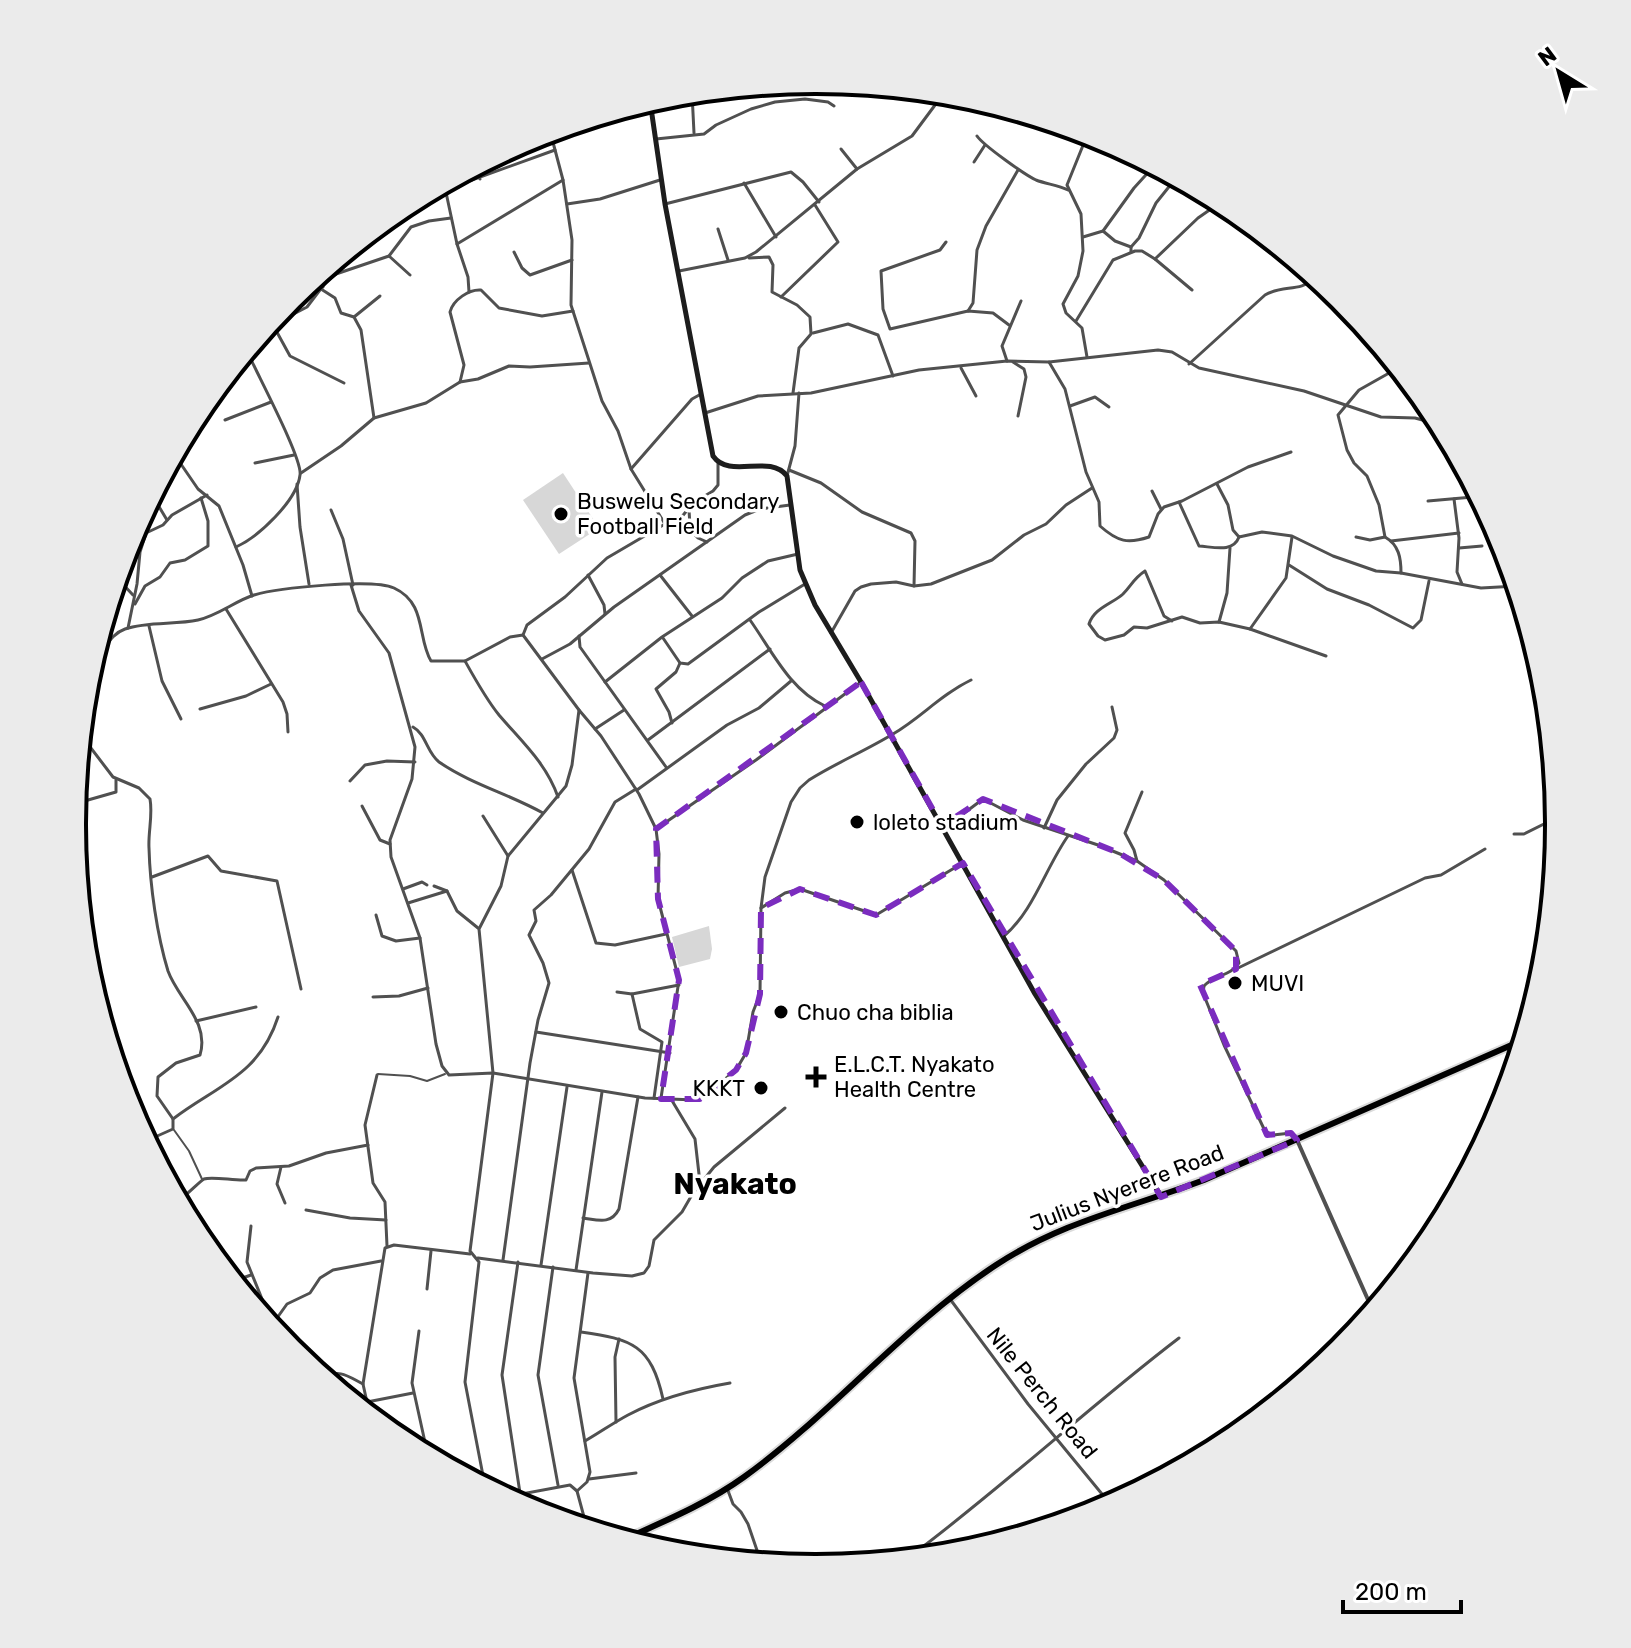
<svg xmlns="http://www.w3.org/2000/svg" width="1631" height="1648" font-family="Rubik,sans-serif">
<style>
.green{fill:#d7d7d7}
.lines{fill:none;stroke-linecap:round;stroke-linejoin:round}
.trunk-casing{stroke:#dbdbdb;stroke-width:10}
.pedestrian{stroke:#505050;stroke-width:2}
.minor{stroke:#505050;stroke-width:3}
.tertiary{stroke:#505050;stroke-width:4}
.secondary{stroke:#1d1d1d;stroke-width:5}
.trunk{stroke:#000;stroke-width:6}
.marked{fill:none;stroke:#7b2cbf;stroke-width:6;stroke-dasharray:16 10;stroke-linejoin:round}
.poi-dot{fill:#000;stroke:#fff;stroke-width:3}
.labels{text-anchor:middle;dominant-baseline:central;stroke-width:7;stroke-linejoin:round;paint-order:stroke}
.poi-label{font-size:22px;fill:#000;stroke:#fff;text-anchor:start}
.street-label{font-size:22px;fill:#000;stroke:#fff}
.district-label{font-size:30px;font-weight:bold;fill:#000;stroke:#fff}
.rim{fill:none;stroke:#000;stroke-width:4}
</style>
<rect width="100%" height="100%" fill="#fff"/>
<g class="green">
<path d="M563,473L599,528L559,554L523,500Z"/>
<path d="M709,926L712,949L710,959L679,967L672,937Z"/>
</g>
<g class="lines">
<g class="trunk-casing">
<path id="trunk" d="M625,1539C665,1521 708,1503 744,1477C833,1413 903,1326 996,1265C1063,1221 1130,1208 1204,1180L1523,1040"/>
</g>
<g class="pedestrian">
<path d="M378,1074L410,1076L427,1081L445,1074"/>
<path d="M174,1130L189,1151L202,1179"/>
</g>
<g class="minor">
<path d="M692,93L694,133"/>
<path d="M977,136C983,145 1025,175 1036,180C1046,184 1058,185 1068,190"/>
<path d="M656,139L704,134L716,125L751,109L775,102L805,99L828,102L834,106"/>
<path d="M841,149L857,169"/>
<path d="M974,162L985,145"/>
<path d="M473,168L480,179"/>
<path d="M444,183L457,244L468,277L469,292"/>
<path d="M744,183L776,237"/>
<path d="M447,189L555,150"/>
<path d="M567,204L600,199L660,180"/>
<path d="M665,204L791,172L803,182L819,202"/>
<path d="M718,229L728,260"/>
<path d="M1103,231L1115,241L1131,247V252"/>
<path d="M1083,237L1103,231L1134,188L1154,166"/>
<path d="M946,242L940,250L881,271L883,309L890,329L968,311L993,313L1009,325"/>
<path d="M457,244L563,180"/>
<path d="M1131,247L1139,238L1156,203L1176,178"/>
<path d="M514,252L522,268L530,275L572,260"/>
<path d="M389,256L410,275"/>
<path d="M749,258L769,257L773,265L772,292L797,305L810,317L811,334L799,348L793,393"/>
<path d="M1155,259L1198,218L1221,202"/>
<path d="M327,267L336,274"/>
<path d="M679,271L745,258L756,252L857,169L912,136L944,93"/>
<path d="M313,279L323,287"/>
<path d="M321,289L335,298L341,313L354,317L361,330L374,418"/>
<path d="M781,297L838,242L815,205"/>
<path d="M968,311L973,303L977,250L986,226L1018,170"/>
<path d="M354,317L380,296"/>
<path d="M1076,321L1113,260L1135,251H1142L1155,259L1192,290"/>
<path d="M273,325L290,356L344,383"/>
<path d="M265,329L307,307L326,282L336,274L389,256L411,227L429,221L451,218"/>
<path d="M813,333L848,324L878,335L893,376"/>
<path d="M1087,357L1082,328L1066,313L1063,304L1078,276L1083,251L1081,214L1067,185L1088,133"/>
<path d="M1007,361L1002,346L1021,301"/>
<path d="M1013,362L1024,369L1026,377L1018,416"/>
<path d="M1049,362L1065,389L1086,472L1099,502L1100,526C1118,542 1128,544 1149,537L1158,514L1164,507L1182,501L1248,467L1291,452"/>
<path d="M1189,364L1265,295C1284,284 1298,293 1316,278"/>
<path d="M961,368L976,396"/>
<path d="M1398,368L1359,390L1338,415L1347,450L1354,463L1367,476L1379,505L1385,537C1399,545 1401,558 1401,573"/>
<path d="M460,382L464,365L450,312C453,300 469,289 481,290L499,308L542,316L573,311"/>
<path d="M1070,406L1095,397L1109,407"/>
<path d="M705,413L758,396L811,393L919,370L1007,361L1049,362L1158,350L1172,352L1199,368L1304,391L1381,417L1415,418L1441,425"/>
<path d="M225,420L271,402"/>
<path d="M174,454L198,489L219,506L243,565L252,596"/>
<path d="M255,463L294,455"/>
<path d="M631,469L692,399L701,394"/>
<path d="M789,470L821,483L862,512L911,533L915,541L914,586"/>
<path d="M301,473L341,446L374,418L426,403L460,382L478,379L509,366L530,367L589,363"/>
<path d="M787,476L795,446L799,393"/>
<path d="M297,484L300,527L309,584"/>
<path d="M1217,484L1228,505L1233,530L1239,537L1262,532L1292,536L1333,556L1376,571L1401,573L1481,588L1517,586"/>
<path d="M1152,491L1161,509"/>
<path d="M152,495L167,520"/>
<path d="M1454,499L1459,538L1457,572L1462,584"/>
<path d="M1428,501L1473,497L1481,500"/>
<path d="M1179,502L1199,546C1214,547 1233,553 1239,537"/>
<path d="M331,510L343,539L353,585"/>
<path d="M689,510L690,526"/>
<path d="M680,519L693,503L713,491L718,485V462"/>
<path d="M665,524L680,519L698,538L707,542"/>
<path d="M136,526L144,537"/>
<path d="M1356,537L1370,540L1385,537"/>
<path d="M1391,541L1459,533"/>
<path d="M236,547C258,537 297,501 300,475C303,459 256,372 247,351"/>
<path d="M1459,548L1482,546"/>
<path d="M1289,565L1327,589L1369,605L1413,628L1421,620L1429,581"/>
<path d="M588,575L604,605L605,614"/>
<path d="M660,575L692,616"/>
<path d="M117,578L133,595"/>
<path d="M351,585L359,611L389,653L415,747L412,779L390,840L391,857L420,938L436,1044L442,1066L449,1075L493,1073L645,1098L695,1100L711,1091L736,1070L746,1053L753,1012L760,994L761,908L765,877L791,802L800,788L809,780C836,763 865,751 893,734C922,717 940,695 971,680"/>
<path d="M135,604L145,586L160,577L170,563L185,560L208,546V521L201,498"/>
<path d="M226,609L283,702L287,714L288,732"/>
<path d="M750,620C772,651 790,690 825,706"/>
<path d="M1172,621L1164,616L1145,571C1134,578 1131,586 1123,594C1112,604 1094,608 1089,624L1098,636L1105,640L1124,635L1134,627L1147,628L1182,617L1200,623L1219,622L1250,629L1326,656"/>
<path d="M1219,622L1227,593L1230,548"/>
<path d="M149,626L162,681L181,719"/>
<path d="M128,628L137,584L140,552L146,533L163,525L172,515L207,495"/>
<path d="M1250,629L1286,578L1292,537"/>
<path d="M831,633L855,591L861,587L871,584L896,582L914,586L931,584L992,560L1024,535L1046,524L1066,505L1092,488"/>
<path d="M523,635L510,637L465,661C475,679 486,699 499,715C522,742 546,763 558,797"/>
<path d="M579,636L580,647L666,767"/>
<path d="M663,638L680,663L688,664L759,612L805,584"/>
<path d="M542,659L570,644L614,607L745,515L760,509L790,505"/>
<path d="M91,662C105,653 108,635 125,629C148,621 175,625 198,620C219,615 235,601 254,595C278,588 373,578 394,588C427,603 417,638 431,661H465"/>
<path d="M605,682L662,637L722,598L742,578L768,561L798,554"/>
<path d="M200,709L246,696L271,684"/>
<path d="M579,710L601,736L639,794L656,829L659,854L658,899L679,980L661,1098"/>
<path d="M672,723L669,712L656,689L676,672L680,663"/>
<path d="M413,727C426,734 427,753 439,762C471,784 509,794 543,813"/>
<path d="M595,729L624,710"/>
<path d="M81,735L113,777L139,788L150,799C153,815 148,832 149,848C150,886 157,935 168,971C178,999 210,1022 200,1055L176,1063L158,1077L157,1096L173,1119"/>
<path d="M648,740L770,649"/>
<path d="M350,781L365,765L387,761L415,762"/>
<path d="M637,790L727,725L759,708L791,681"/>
<path d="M362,806L380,840L390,844"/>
<path d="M73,810L88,800L116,792V780"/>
<path d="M483,816L508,856"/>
<path d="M942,825L963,814L983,799L1023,820L1098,845L1137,861L1164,880L1236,951L1239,963C1231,976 1213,975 1204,986L1203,993L1224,1045L1265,1131L1273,1135L1291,1133L1297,1140"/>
<path d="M1044,828L1057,800L1086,764L1114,738L1117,730L1112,707"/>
<path d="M656,829L756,760L861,682"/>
<path d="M1514,834H1524L1558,817"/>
<path d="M1137,861L1134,850L1125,833L1142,792"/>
<path d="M572,870L596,943L615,945L666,934"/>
<path d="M152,877L208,856L221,871L277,881L301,989"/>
<path d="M434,886L447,891L457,911L478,928"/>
<path d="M403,889L422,882L427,885"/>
<path d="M408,903L447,891"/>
<path d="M761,908L785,893L800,889L876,915L961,864"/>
<path d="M376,915L382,936L396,941L420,938"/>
<path d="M1004,936C1033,912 1046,867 1068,836"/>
<path d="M1236,969L1425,878L1441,875L1485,849"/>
<path d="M617,992L632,994L679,985"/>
<path d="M632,994L640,1029L662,1042L654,1098"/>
<path d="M373,997L399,996L428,988"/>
<path d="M196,1021L256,1007"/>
<path d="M536,1032L670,1053"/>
<path d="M377,1075L365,1125L373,1183L385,1202L387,1246"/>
<path d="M671,1099L695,1139L700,1183"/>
<path d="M146,1141L173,1129V1119C216,1086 259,1076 278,1017"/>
<path d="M281,1167L277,1184L285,1203"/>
<path d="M178,1201C186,1196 199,1182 204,1179C212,1176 235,1181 246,1180L250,1171L256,1168L289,1166L326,1153L368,1145"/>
<path d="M306,1210L350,1218L386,1220"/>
<path d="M583,1218C598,1220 611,1225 619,1209L638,1097"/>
<path d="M251,1226L247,1262L275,1331"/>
<path d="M478,1258L593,1273L632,1276L644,1273L649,1266L654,1240L682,1212L693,1193L714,1167L785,1108"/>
<path d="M503,1260L530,1063L538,1020L549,983L543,963L529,935L536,921L534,910L551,895L589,849L615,802L636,789"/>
<path d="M518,1262L502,1375L520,1493"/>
<path d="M541,1265L567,1087"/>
<path d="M553,1267L538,1375L558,1485"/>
<path d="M576,1270L602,1092"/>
<path d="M234,1281L251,1275"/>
<path d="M427,1289L431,1251"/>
<path d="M950,1299L1028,1404L1111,1505"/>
<path d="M255,1307L263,1304"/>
<path d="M272,1325L287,1304L310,1293L320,1278L333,1270L381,1261"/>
<path d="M419,1331L412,1383L428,1456"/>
<path d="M581,1332C632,1339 651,1345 663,1399"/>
<path d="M324,1378C339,1368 349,1377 363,1384"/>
<path d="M367,1402L413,1393"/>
<path d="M370,1416L363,1384L385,1248L394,1245L470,1254"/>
<path d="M616,1422L615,1357L619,1339"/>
<path d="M585,1441C599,1433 613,1423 628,1415C660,1398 695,1389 730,1383"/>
<path d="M589,1479L636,1473"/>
<path d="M485,1486L465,1382L479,1262L470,1251L493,1073L479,929L501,886L508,856L566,786L572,765L579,710L523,635L527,625L565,597L607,558L665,524L631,469L618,431L602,401L571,305L572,240L563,180L550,131"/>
<path d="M727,1488L733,1504L741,1512L748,1524L761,1562"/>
<path d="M577,1491L587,1482L590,1472L574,1378L588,1273"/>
<path d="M505,1497L570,1485L577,1491L587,1528"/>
<path d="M908,1558C1001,1489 1086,1409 1179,1338"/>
<path d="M785,1564L794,1562"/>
</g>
<path class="tertiary" d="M1297,1140L1373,1311"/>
<path class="secondary" d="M650,101L665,204L713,456C730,480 769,453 787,476L800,570L815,605L861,682L1035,994L1161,1196"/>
<use href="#trunk" class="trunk"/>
</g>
<path class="marked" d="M861,682L942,826L983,799L1119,853L1164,880L1236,951V969L1200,985L1267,1135L1291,1133L1297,1140L1161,1197L963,863L876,915L800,889L761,908L760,994L746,1053L736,1070L700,1099H661L679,980L658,899L656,829Z"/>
<g class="poi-dot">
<circle cx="561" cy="514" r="8"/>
<circle cx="857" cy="822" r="8"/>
<circle cx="1235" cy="983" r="8"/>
<circle cx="781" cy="1012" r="8"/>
<path d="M812 1065h8v8h8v8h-8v8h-8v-8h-8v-8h8z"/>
<circle cx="761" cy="1088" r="8"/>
</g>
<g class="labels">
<g class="poi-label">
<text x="577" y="501">Buswelu Secondary<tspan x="577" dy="25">Football Field</tspan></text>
<text x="873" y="822">loleto stadium</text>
<text x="1251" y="983">MUVI</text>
<text x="797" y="1012">Chuo cha biblia</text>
<text x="834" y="1064">E.L.C.T. Nyakato<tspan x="834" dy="25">Health Centre</tspan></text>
<text x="745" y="1088" text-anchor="end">KKKT</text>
</g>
<g class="street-label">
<text transform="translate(1127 1188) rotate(-21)">Julius Nyerere Road</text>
<text transform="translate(1042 1393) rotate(51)">Nile Perch Road</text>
</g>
<g class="district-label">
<text x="735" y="1184">Nyakato</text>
</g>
</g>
<path d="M0 0H1631V1648H0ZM815 94H816A729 729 0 0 1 1545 823V825A729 729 0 0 1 816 1554H815A729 729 0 0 1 86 825V823A729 729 0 0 1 815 94Z" fill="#ebebeb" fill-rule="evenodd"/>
<path class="rim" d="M815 94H816A729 729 0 0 1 1545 823V825A729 729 0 0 1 816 1554H815A729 729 0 0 1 86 825V823A729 729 0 0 1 815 94Z"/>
<g transform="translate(1559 72) rotate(323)" stroke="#ffffff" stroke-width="6" paint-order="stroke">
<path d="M0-6L14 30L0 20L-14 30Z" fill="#000000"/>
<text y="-12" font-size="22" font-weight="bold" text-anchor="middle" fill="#000000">N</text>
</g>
<path d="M1343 1600v12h118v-12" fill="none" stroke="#000000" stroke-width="4"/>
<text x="1355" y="1600" font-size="24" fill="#000000" stroke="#ffffff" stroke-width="6" paint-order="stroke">200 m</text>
</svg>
